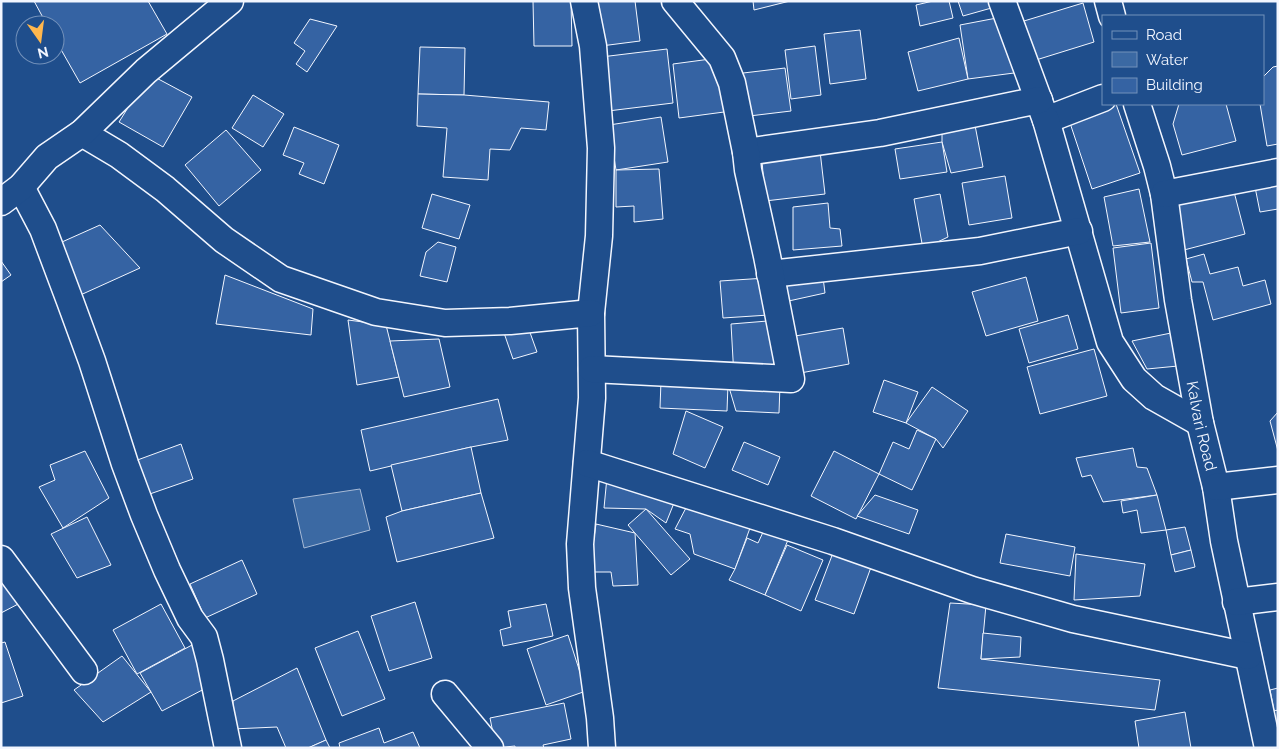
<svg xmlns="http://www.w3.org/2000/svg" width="1279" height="749" font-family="Raleway,sans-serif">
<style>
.water{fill:#3b69a3;stroke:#a8bbd7}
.building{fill:#3563a3;stroke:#f2f6ff}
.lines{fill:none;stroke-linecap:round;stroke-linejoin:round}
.minor-casing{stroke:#f2f6ff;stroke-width:29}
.minor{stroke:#1f4e8c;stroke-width:26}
.labels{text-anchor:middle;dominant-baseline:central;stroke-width:4;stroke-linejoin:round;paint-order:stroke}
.street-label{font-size:16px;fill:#f2f6ff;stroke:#1f4e8c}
</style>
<rect width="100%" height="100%" fill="#1f4e8c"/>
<path class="water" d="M360,489L370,530L304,548L293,499Z"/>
<g class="building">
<path d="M34,1H148L167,34L80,83L55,39V25H47Z"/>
<path d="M533,1H571L572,46H534Z"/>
<path d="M595,1H635L640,41L601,46Z"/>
<path d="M753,1H790L754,10Z"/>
<path d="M933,1H949L953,18L920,26L916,5Z"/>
<path d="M958,1H993L995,7L963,16Z"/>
<path d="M1083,3L1094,42L1036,60L1024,21Z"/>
<path d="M1002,17L1014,73L968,79L960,25Z"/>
<path d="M310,19L337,26L307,72L296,64L305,51L294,43Z"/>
<path d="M860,30L866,79L830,84L824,34Z"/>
<path d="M959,38L968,79L918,91L908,52Z"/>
<path d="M815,46L821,95L791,99L785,50Z"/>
<path d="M420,47L465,48L464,95L418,94Z"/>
<path d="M667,49L673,103L608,111L601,57Z"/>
<path d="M718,58L724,112L679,118L673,64Z"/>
<path d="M1278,66V144L1267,146L1260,104H1263V77L1273,67Z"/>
<path d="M785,68L791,111L741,117L735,74Z"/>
<path d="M149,74L192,97L163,147L119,122Z"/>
<path d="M418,94L464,95L549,102L546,130L521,128L510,150L490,149L488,180L443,177L447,128L417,126Z"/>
<path d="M253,95L284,114L263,147L232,128Z"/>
<path d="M1108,104H1116L1140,173L1092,189L1068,117Z"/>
<path d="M1179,104H1226L1236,141L1182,155L1173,124Z"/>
<path d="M661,117L668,162L616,170L609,125Z"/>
<path d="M974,120L983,167L951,173L942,142V127Z"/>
<path d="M294,127L339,145L324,184L299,174L304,163L283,155Z"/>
<path d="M226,130L261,170L219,206L185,165Z"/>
<path d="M942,142L947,172L900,179L895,149Z"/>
<path d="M820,151L825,194L765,201L762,160Z"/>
<path d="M659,169L663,219L634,222V206L616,207V170Z"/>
<path d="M1005,176L1012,218L969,225L962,183Z"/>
<path d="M1278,177V209L1260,212L1254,182Z"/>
<path d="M1232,184L1245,234L1184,250L1171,200Z"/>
<path d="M1139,189L1150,242L1113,246L1104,197Z"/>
<path d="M432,194L470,205L459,239L422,228Z"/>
<path d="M940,194L948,237L923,249L914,199Z"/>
<path d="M828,203L830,228L840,229L842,246L793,250V207Z"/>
<path d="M100,225L140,268L76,297L53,246Z"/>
<path d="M438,242L456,247L447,282L420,276L426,252Z"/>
<path d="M1151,243L1159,308L1121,313L1113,248Z"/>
<path d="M1204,254L1210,274L1238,267L1243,286L1265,280L1271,304L1213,320L1203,282H1192L1186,259Z"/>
<path d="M1,261L11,275L1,282Z"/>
<path d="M821,262L825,293L775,304L776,268Z"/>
<path d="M225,275L313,309L311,335L216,324Z"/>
<path d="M1026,277L1038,321L986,336L972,292Z"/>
<path d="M766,278L769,315L723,318L720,281Z"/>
<path d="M1068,315L1078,349L1029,363L1019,329Z"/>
<path d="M348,320L386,325L399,377L357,385Z"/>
<path d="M780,320L784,374L734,377L731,324Z"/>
<path d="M528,327L537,352L513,359L503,330Z"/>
<path d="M843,328L849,364L795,374L789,337Z"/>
<path d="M1171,333L1178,366L1147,369L1132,341Z"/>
<path d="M439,339L450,387L404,397L390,341Z"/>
<path d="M1094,349L1107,396L1040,414L1027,367Z"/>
<path d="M884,380L918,392L906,423L873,412Z"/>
<path d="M661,381L728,384L727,411L660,408Z"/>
<path d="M728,384L780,385L779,413L736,411Z"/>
<path d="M932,387L968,411L943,448L936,439L906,423Z"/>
<path d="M498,399L508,440L471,447L370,471L361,430Z"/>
<path d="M686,411L723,427L705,468L673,454Z"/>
<path d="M1278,412V451L1270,421Z"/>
<path d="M917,430L936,439L912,490L879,474L893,442L909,449Z"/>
<path d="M744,442L780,457L768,485L732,470Z"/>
<path d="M181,444L193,479L144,496L132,462Z"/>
<path d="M471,447L481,493L402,511L391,465Z"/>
<path d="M1133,448L1137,467L1147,468L1157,495L1103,502L1091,475L1082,477L1076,458Z"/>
<path d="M85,451L109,498L63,528L39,487L55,480L50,465Z"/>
<path d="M834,451L879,474L856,519L811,496Z"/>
<path d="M607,477L674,503L666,523L646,509L604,508Z"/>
<path d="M481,493L494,538L397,562L386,517L402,511Z"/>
<path d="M875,495L918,510L909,534L857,516Z"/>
<path d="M1157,495L1166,530L1141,533L1137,510L1123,513L1121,501Z"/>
<path d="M688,504L750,528L735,569L694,554L690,534L675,529Z"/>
<path d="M646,509L690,559L671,575L628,525Z"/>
<path d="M87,517L111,565L77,578L51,534Z"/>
<path d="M596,524L635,533L638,585L613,586L611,572H589Z"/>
<path d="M1185,527L1191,550L1171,555L1166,530Z"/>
<path d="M764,530L788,540L765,595L729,580L735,569L747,538L758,543Z"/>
<path d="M1006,534L1075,547L1070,576L1000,563Z"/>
<path d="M787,545L823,560L801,611L765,595Z"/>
<path d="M836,545L874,559L854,614L815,600Z"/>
<path d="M1191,550L1195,567L1175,572L1171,555Z"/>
<path d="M1076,554L1145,564L1140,596L1074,600Z"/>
<path d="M242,560L257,594L205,618L190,584Z"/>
<path d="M1,565L22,602L1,613Z"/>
<path d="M415,602L432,658L389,671L371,616Z"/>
<path d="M950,603L986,605L981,659L1160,680L1155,710L938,688Z"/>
<path d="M161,604L185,648L137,674L113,630Z"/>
<path d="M546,604L553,636L503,646L500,630L511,627L508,611Z"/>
<path d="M358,631L385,699L342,716L315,648Z"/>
<path d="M983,633L1021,637L1020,657L981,659Z"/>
<path d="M568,635L586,691L546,705L527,649Z"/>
<path d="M5,642L23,696L1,703V643Z"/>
<path d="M192,645L205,663L208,687L162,711L140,673Z"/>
<path d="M122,656L151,692L103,722L74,690Z"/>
<path d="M297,668L326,740L308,748H286L277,727L232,729L233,701Z"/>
<path d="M1278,688V710L1274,711L1270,690Z"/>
<path d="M564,703L571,739L543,745L544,748H515V746L496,748L490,718Z"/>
<path d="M1185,712L1191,748H1139L1135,721Z"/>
<path d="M379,728L384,743L413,732L420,748H340L339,743Z"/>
<path d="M326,740L330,748H308Z"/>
</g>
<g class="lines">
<g class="minor-casing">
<g id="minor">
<path d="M584,1L593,46L601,148L599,236L591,313L592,398L580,544L582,588L600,718L602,748"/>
<path d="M1002,1L1046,120L1103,98"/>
<path d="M1108,1L1112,16"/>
<path id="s1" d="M1137,104L1157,166L1164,194L1178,300L1200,423L1216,487L1224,541L1268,748"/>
<path d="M1046,120L1110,342L1134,379L1154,397L1200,423"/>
<path d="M82,133L119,155L165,189L224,240L281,279L376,312L445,323L510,321L591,313"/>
<path d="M746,152L880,133L1039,100"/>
<path d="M21,187L43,229L70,301L92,361L125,464L144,515L167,570L190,618L204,637L210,660L228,748"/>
<path d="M1164,194L1278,172"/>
<path d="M1,202L21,187L47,157L82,133L146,71L230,1"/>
<path d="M770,274L980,251L1079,231"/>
<path d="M592,369L791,379L767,256L748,170L746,152L732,83L722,58L675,1"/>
<path d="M587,463L833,541L972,590L1073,619L1248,656"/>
<path d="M1216,487L1278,480"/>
<path d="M1,559L84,671"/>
<path d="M1236,602L1278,597"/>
<path d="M445,694L490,748"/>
</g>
</g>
<use href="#minor" class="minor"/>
</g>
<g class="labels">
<g class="street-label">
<text stroke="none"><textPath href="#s1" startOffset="329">Kalvari Road</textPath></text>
</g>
</g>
<rect width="1279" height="749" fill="none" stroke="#f2f6ff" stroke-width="5"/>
<rect x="1102" y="15" width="162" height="90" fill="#1f4e8c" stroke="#7391ba"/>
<rect x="1112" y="31" width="25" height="8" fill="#1f4e8c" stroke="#7391ba"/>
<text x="1146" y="40" font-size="15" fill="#f2f6ff">Road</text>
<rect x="1112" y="52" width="25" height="15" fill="#3b69a3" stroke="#7391ba"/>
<text x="1146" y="65" font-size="15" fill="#f2f6ff">Water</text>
<rect x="1112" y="78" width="25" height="15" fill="#3563a3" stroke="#7391ba"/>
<text x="1146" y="90" font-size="15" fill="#f2f6ff">Building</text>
<g transform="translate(40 40) rotate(166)"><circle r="24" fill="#1f4e8c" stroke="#7391ba"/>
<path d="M0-4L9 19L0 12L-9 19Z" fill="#ffb74d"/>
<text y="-8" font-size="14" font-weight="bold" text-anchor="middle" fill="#f2f6ff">N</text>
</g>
</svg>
